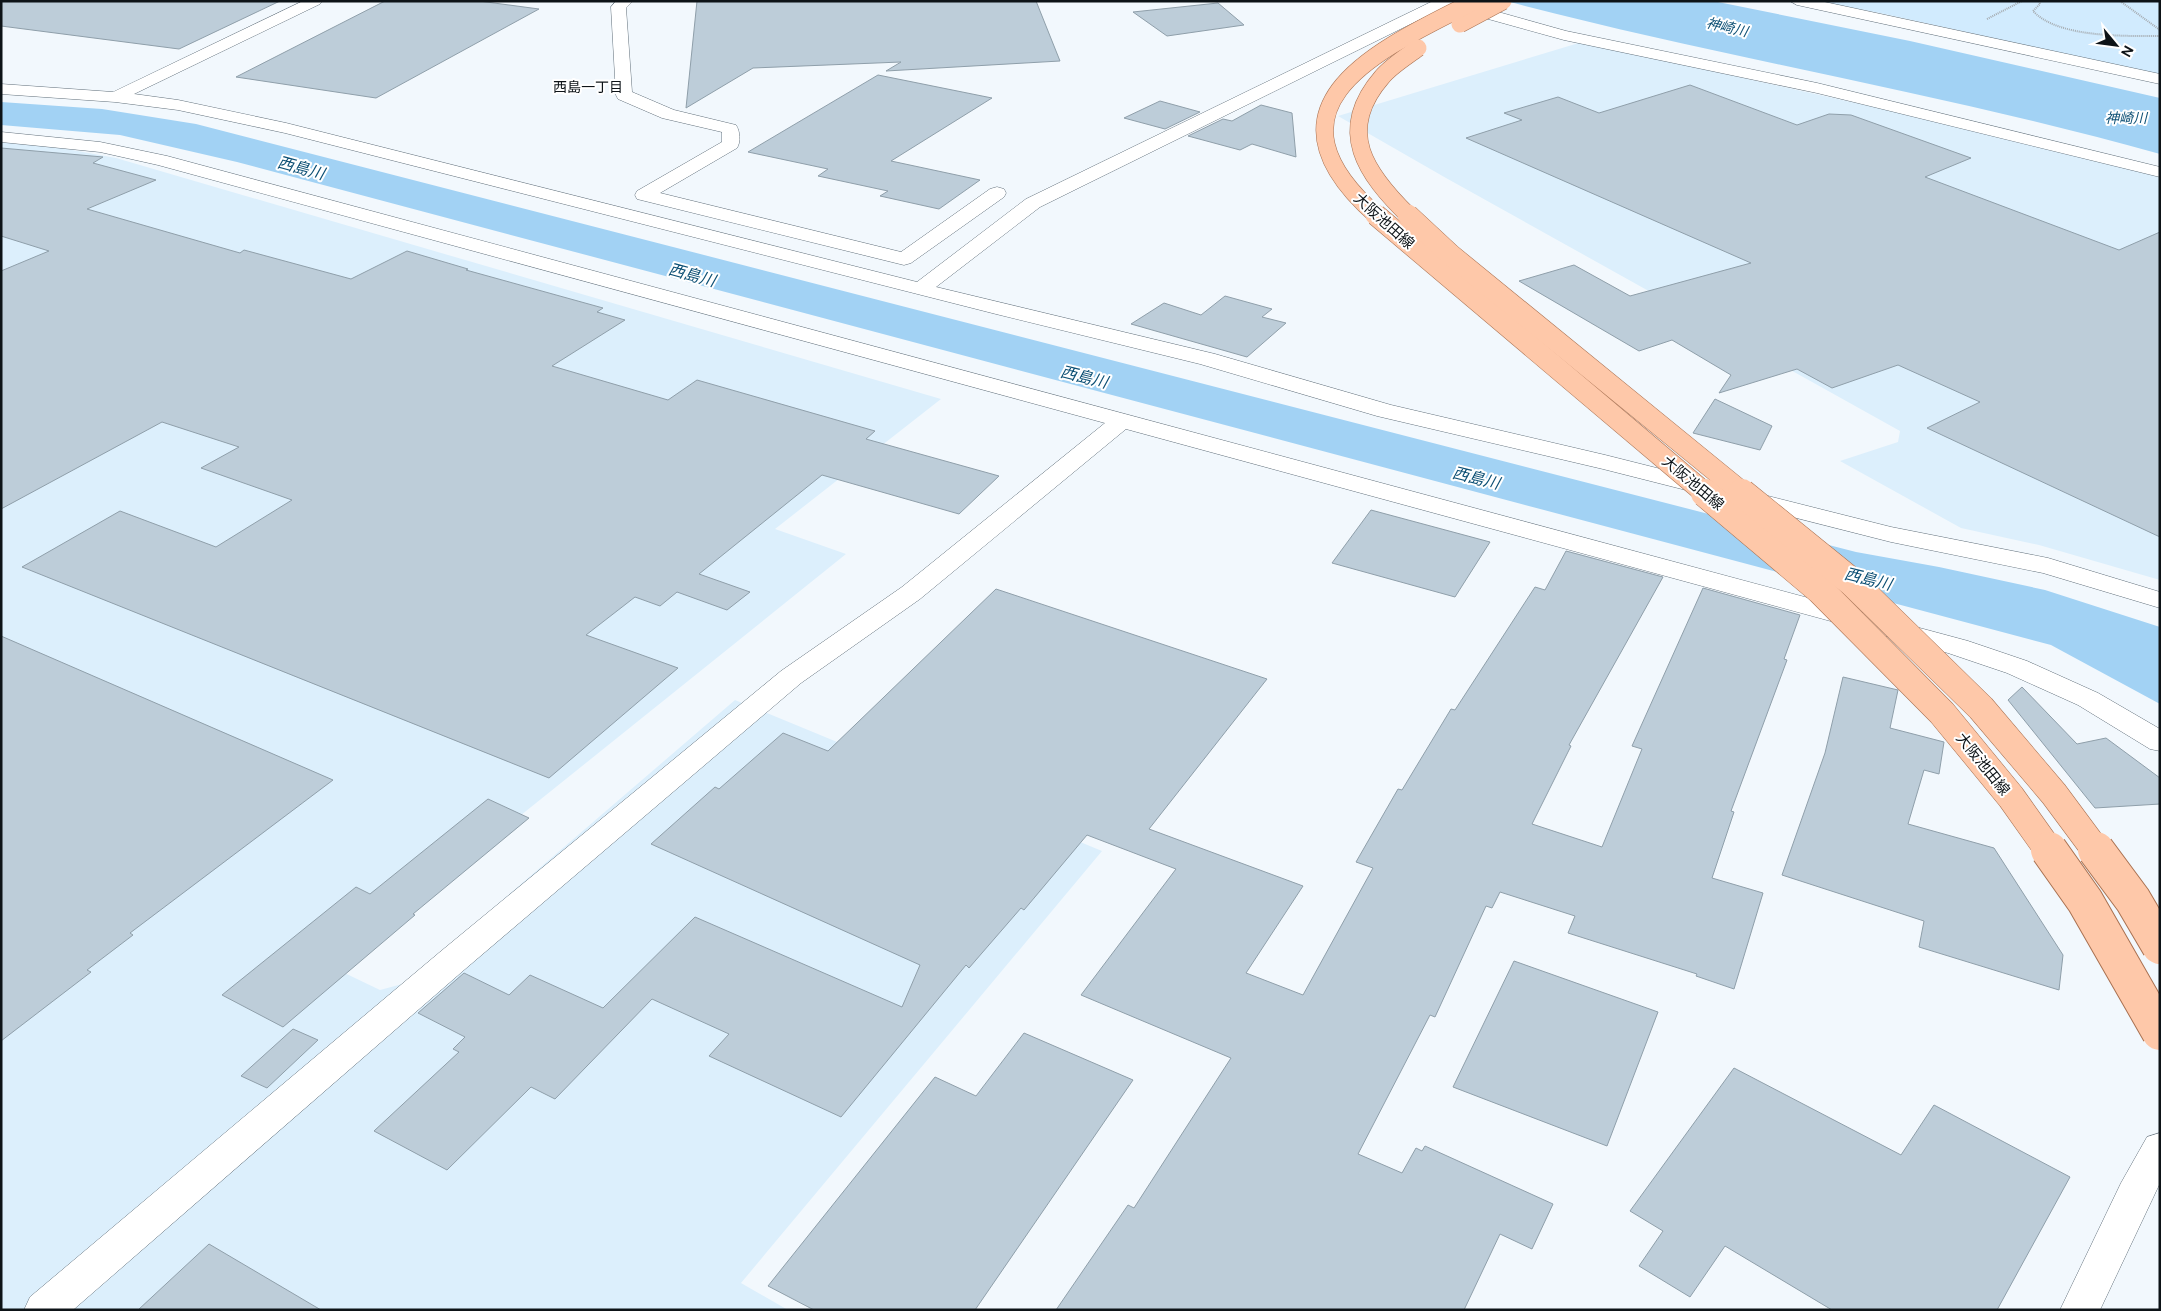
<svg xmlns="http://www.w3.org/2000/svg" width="2161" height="1311" font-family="'DM Sans','Noto Sans JP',sans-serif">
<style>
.built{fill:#dceffc}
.green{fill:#d1ebfe}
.water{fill:#a2d2f4}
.building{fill:#bdcdd9;stroke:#8f9faa}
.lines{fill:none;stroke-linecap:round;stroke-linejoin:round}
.minor-casing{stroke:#63717c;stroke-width:1}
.path{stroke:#a5abb0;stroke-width:2;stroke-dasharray:1 1;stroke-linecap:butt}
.minor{fill:#fff;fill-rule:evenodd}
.major-bridge-far3-casing{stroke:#a97151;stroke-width:18;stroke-linecap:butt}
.major-bridge-far2-casing{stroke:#a97151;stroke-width:22;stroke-linecap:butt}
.major-bridge-far1-casing{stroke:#a97151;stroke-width:29;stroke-linecap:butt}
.major-bridge-casing{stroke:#a97151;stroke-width:38;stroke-linecap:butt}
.major-bridge-far3{stroke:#fec8a9;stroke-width:17}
.major-bridge-far2{stroke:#fec8a9;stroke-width:21}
.major-bridge-far1{stroke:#fec8a9;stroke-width:28}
.major-bridge{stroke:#fec8a9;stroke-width:36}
.labels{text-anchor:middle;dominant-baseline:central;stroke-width:4;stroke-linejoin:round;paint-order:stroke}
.far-water-label{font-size:14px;font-style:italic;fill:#0d5075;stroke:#fff}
.far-neighbourhood-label{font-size:14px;fill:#0d1317;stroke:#fff}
.street-label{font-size:15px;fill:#0d1317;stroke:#fff}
.water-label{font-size:16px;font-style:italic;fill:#0d5075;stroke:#fff}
</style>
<rect width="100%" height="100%" fill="#f2f8fd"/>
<g class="built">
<path d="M1582,42L1905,114L2160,177V580L2039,545L1961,528L1840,461L1898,442L1900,431L1446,178L1338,116Z"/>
<path d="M1,142L50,146L116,158L941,399L775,529L846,554L332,967L380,990L406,983L735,700L1102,851L741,1283L788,1310H1Z"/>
</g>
<path class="green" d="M1816,1H2160V75L1880,13Z"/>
<g class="water">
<path d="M1506,1H1713L1910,41L2160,98V154C1944,93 1722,58 1506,1Z"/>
<path d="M1,102L102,109L196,124L1856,552L1939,567L2045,590L2160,627V704L2051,645L237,162L120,135L1,125Z"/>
</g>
<g class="building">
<path d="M1,1H280L179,49L1,26Z"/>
<path d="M385,1H479L539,9L376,98L236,77Z"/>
<path d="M697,1H1036L1060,61L886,71L901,62L753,68L686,108Z"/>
<path d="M1218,3L1244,25L1167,36L1133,12Z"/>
<path d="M878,75L992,98L891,161L980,180L939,209L880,196L888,191L818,176L828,169L748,152Z"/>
<path d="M1690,85L1797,125L1829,114L1851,115L1971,158L1925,177L2119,250L2160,232V537L1927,428L1980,402L1898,365L1832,388L1797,369L1719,393L1731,375L1672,340L1639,351L1519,281L1574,265L1630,296L1751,263L1466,138L1522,120L1504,113L1558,97L1599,113Z"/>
<path d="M1160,101L1200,112L1165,129L1124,118Z"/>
<path d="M1261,105L1292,113L1296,157L1252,144L1240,150L1188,136L1223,119L1232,121Z"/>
<path d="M1,148L103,157L93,163L156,180L87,209L240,253L244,250L351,279L407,251L468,269L466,270L603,308L597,312L625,320L552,366L668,400L697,380L875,431L866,439L999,476L959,514L822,475L699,574L750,592L727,610L677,592L660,606L635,597L586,635L678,668L549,778L22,567L120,511L216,547L292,500L201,468L239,447L162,422L1,509V271L49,251L1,236Z"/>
<path d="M1225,296L1272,309L1262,317L1286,323L1247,357L1131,324L1164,303L1201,315Z"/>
<path d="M1715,399L1772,426L1760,450L1693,433Z"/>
<path d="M1371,510L1490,542L1455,597L1332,563Z"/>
<path d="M1566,551L1663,577L1569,745L1571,746L1532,824L1602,847L1642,749L1632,746L1703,588L1800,615L1784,659L1787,660L1731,811L1734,812L1712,878L1763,893L1734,989L1696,976L1697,974L1568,933L1575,916L1500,892L1492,908L1486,906L1435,1017L1430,1015L1358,1154L1402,1173L1416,1148L1422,1151L1425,1146L1553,1204L1532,1249L1500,1234L1464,1310H1056L1128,1205L1134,1208L1231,1058L1081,995L1176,869L1087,835L1024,910L1021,908L969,968L966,965L841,1117L709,1056L729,1034L652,999L555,1099L531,1087L447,1170L374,1131L459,1052L453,1049L465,1037L418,1013L464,973L509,995L530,975L603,1008L695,917L902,1007L920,965L651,844L715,787L719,789L783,733L828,751L996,589L1267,679L1149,829L1303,886L1246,973L1303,995L1373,868L1356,862L1398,789L1402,790L1451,709L1455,710L1535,587L1545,590Z"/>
<path d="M1,636L333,780L130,933L133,935L87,970L91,972L1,1041Z"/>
<path d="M1843,677L1898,690L1890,728L1944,742L1939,774L1924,770L1908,824L1994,848L2063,955L2059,990L1919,947L1924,921L1782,875L1825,753Z"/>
<path d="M2022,687L2077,744L2106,738L2160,778V804L2095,808L2008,700Z"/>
<path d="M488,799L529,818L413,914L415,915L283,1027L222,995L356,887L370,894Z"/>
<path d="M1514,961L1658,1012L1607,1146L1453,1087Z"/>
<path d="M293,1029L318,1040L267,1088L241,1076Z"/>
<path d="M1024,1033L1133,1080L975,1310H814L768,1286L935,1077L976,1096Z"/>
<path d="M1734,1068L1901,1155L1934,1105L2070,1177L1997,1310H1832L1725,1246L1690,1297L1639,1266L1663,1231L1630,1211Z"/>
<path d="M209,1244L321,1310H138Z"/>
</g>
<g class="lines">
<g class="minor-casing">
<g id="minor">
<path d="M303,1H322L320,4L134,94L178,100L286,123L917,282L1026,199L1433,1H1459L1566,31L1817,83L2160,167V177L1817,93L1564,40L1445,7L1040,207L936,287L1215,354L1391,405L1605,455L1891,527L2048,558L2160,592V608L2043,573L1891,542L1603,469L1377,416L1200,364L996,314L285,133L178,110L115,102L1,94V84L113,92Z"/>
<path d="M616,1H633L626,8L632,92L674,110L736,125C740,131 741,142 737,148L660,193L901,252L990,189L997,187L1004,189L1006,193L1004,197L911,263L904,265L637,199L635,195L637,191L722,142V132L662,118L618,99L616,95L611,7Z"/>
<path d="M1790,1H1820L2160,74V84L1797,5Z"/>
<path d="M1,132L100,142L167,156L1968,641L2027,661L2098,693L2160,729V751L2150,749L2078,705L2007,673L1948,653L1126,429L920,599L801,683L464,970L73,1310H24L30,1297L440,952L781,671L902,587L1105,423L158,165L100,152L1,142Z"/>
<path d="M2160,1133V1183L2100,1310H2060L2121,1183L2147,1137Z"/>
</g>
</g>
<g class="path">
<path d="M2039,1L2040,4L2033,11C2058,38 2125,36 2160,36"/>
<path d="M2120,1L2160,30"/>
<path d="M1987,19L2022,1"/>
</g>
<use href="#minor" class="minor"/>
<g class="major-bridge-far3-casing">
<g id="major-bridge-far3">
<path d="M1460,24L1503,1"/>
<path d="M1377,216C1251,105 1380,49 1475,1"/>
<path d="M1409,216C1366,174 1335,131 1382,77C1391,66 1406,57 1418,48"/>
</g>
</g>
<g class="major-bridge-far2-casing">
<g id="major-bridge-far2">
<path d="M1376,215L1706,494"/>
<path d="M1408,215L1451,255L1744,494"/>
</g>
</g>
<g class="major-bridge-far1-casing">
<g id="major-bridge-far1">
<path d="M1705,493L1820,590L1942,713L2011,797L2050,852"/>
<path d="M1742,493L1853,583L1981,708L2054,794L2097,852"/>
</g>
</g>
<g class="major-bridge-casing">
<g id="major-bridge">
<path d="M2049,850L2085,901L2160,1032"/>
<path d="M2096,850L2133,900L2160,946"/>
</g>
</g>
<use href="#major-bridge-far3" class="major-bridge-far3"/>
<use href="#major-bridge-far2" class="major-bridge-far2"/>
<use href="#major-bridge-far1" class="major-bridge-far1"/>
<use href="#major-bridge" class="major-bridge"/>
</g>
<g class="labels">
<g class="far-water-label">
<text transform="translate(1727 27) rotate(13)">神崎川</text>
<text x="2126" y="118">神崎川</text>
</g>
<g class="far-neighbourhood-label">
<text x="588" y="87">西島一丁目</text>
</g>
<g class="street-label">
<text transform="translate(1384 221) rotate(42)">大阪池田線</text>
<text transform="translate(1693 483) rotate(40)">大阪池田線</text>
<text transform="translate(1983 764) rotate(51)">大阪池田線</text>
</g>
<g class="water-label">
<text transform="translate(301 168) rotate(15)">西島川</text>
<text transform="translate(692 275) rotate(15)">西島川</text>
<text transform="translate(1084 377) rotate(14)">西島川</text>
<text transform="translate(1476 478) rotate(14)">西島川</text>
<text transform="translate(1868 579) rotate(14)">西島川</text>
</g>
</g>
<rect width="2161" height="1311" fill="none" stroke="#0d1317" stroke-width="5"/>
<g transform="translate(2116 45) rotate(119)" stroke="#ffffff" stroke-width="4" paint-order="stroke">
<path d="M0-4L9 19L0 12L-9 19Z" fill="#0d1317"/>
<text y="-8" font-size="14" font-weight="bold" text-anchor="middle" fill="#0d1317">N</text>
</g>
</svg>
